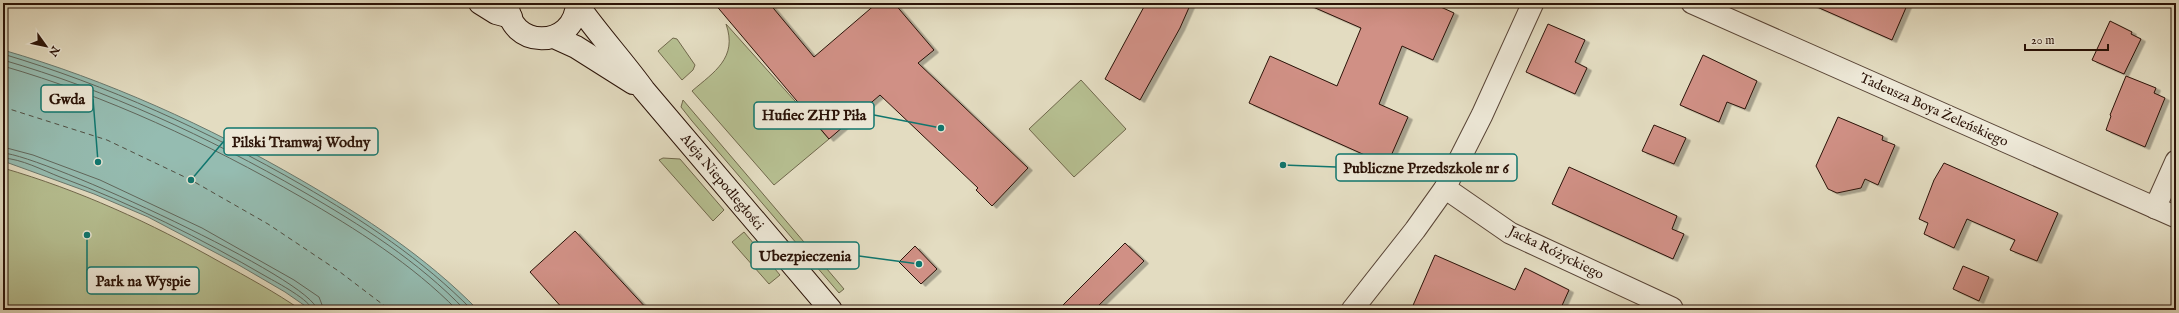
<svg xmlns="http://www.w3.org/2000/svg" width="2179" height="313" font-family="'IM FELL English',serif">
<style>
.green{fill:#b6bf91;stroke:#70684c}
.water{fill:#95bcb1;stroke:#6a786d}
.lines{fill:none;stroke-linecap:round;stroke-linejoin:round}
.shore{stroke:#60675c;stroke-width:1}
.ferry{stroke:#4f4e42;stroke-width:1;stroke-dasharray:5 4;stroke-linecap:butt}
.building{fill:#d09085;stroke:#2a1207;filter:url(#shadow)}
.street-casing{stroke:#584436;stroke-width:23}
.secondary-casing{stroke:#2a1207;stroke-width:24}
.street{stroke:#ede8d7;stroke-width:21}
.secondary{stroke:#ede8d7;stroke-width:22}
.labels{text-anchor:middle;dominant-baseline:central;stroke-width:4;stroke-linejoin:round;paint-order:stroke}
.street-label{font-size:14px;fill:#2a1207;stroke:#ede8d7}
.leader{fill:none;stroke:#0f766e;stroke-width:1.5}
.callout-dot{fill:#0f766e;stroke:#ede8d7;stroke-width:1.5}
.callout{fill:#ede8d7;stroke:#0f766e;stroke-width:1.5}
.callout-label{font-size:15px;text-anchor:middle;font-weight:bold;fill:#2a1207}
</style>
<defs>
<filter id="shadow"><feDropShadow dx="4.5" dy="2.5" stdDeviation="0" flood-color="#0004"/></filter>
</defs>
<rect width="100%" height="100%" fill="#e3dcc1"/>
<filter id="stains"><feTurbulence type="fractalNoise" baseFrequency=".005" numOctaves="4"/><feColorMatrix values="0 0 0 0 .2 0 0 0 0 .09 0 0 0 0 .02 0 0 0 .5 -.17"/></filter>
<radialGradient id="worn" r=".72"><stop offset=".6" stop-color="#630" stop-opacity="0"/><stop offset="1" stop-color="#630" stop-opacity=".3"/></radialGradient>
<g class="green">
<path d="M726,24L829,139L774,185L692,91C714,72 738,58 726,24Z"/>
<path d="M673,38L677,39L695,65L693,70L682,80L658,51Z"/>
<path d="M1081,80L1126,129L1074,177L1029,129Z"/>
<path d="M683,100L844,289L839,293L692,121L681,107Z"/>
<path d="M663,158L680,159L724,210L713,221L659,160Z"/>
<path d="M3,168C79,190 151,223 220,262C247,277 275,292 301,310H3Z"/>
<path d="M744,232L780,275L769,284L732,242Z"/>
</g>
<path class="water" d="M3,50C107,80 208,126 301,180C365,217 426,257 478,310H311L285,292L237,264L148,217L94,194L3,161Z"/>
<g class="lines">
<g class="shore">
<path d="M3,54C107,85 208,131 302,185C364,221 422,259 472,310"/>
<path d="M3,60C107,90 208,137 302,191C361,225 418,261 465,310"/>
<path d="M3,66C107,96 207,143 301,197C356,229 412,264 457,310"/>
<path d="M3,147L33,155L100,180L202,228L294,280L319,297L324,310"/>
<path d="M3,153C42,155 316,281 317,310"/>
<path d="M3,158C22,159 42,170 60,177C133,204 200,238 267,277C276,282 312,301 312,310"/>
</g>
<path class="ferry" d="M3,107L107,140L191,180L268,224L340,272L390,310"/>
</g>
<g class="building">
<path d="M714,3H769L814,57L877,3H894L934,50L918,63L1028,168L992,206L976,190L978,188L880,95L829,139Z"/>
<path d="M1146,3H1191L1180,28L1140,100L1105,79Z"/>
<path d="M1304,3H1432L1454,13L1433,60L1402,46L1379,104L1408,117L1387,165L1249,103L1270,56L1337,86L1361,28Z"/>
<path d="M1808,3H1908L1892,40Z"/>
<path d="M2110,21L2132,32L2131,34L2141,39L2124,74L2092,60Z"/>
<path d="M1548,24L1585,40L1575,62L1587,68L1575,94L1526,72Z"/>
<path d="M1703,55L1757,81L1745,109L1727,102L1719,122L1680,105Z"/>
<path d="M2126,76L2156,88L2154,93L2165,98L2145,147L2106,130L2111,116L2110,115Z"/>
<path d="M1838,117L1883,136L1882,140L1895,145L1878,185L1865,179L1861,188L1837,193L1828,189L1816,166Z"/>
<path d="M1654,125L1686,138L1674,164L1642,151Z"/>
<path d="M1944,163L2058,213L2037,261L2010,250L2015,240L1967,219L1954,248L1924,234L1928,223L1919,219L1934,180Z"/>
<path d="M1569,167L1677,216L1672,229L1684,234L1673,259L1552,204Z"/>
<path d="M575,231L648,310H564L530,272Z"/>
<path d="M1125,243L1144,261L1094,310H1058Z"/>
<path d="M915,246L937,269L921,284L899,262Z"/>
<path d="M1435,255L1515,290L1525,268L1569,290L1560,310H1411Z"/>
<path d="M1963,266L1989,277L1979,301L1953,289Z"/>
</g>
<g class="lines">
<g class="street-casing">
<g id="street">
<path d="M1692,3L2176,217"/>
<path d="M1445,188L1510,233L1672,308"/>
<path d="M2155,208L2176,161"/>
<path d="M1352,310L1415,230L1445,188L1482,115L1533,3"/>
</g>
</g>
<g class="secondary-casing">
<g id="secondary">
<path d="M480,3L496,13L511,17"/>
<path d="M508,3C507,49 575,51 577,3"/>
<path d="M577,4C598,34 623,61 644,90L831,310"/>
<path d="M554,37L576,47L633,83"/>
</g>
</g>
<use href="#street" class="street"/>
<use href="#secondary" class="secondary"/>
</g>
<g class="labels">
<g class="street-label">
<text transform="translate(1934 110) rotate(24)">Tadeusza Boya Żeleńskiego</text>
<text transform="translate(722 182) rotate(50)">Aleja Niepodległości</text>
<text transform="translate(1556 253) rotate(26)">Jacka Różyckiego</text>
</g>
</g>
<path class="leader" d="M98 162L93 99M941 128L874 115M191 180L224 141M1283 165L1336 167M919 264L859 256M87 235L87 280"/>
<g class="callout-dot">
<circle cx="98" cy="162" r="4"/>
<circle cx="941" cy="128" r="4"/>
<circle cx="191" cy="180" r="4"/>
<circle cx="1283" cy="165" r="4"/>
<circle cx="919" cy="264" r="4"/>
<circle cx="87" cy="235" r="4"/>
</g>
<g class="callout">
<rect x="41" y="85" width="52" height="27" rx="4"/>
<rect x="754" y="102" width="120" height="27" rx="4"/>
<rect x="224" y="128" width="154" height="27" rx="4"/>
<rect x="1336" y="154" width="181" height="27" rx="4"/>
<rect x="751" y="242" width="108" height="27" rx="4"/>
<rect x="87" y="267" width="112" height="27" rx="4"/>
</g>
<g class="callout-label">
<text x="67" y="104">Gwda</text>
<text x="814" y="120">Hufiec ZHP Piła</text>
<text x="301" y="147">Pilski Tramwaj Wodny</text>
<text x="1426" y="173">Publiczne Przedszkole nr 6</text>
<text x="805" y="261">Ubezpieczenia</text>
<text x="143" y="286">Park na Wyspie</text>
</g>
<rect width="2179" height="313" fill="none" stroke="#e3dcc1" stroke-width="16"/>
<rect x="4" y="4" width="2171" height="305" fill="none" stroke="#2a1207" stroke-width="2"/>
<rect x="8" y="8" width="2163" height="297" fill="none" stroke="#2a1207"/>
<g transform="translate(46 46) rotate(123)" stroke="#ede8d7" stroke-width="3" paint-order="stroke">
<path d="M0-3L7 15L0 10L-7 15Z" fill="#2a1207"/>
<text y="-6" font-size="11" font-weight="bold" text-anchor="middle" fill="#2a1207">N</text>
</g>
<path d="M2025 44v6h83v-6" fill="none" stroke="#2a1207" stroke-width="2"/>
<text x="2031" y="44" font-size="12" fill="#2a1207" stroke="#ede8d7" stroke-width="3" paint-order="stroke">20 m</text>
<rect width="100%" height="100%" filter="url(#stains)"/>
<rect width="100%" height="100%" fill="url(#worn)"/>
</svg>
